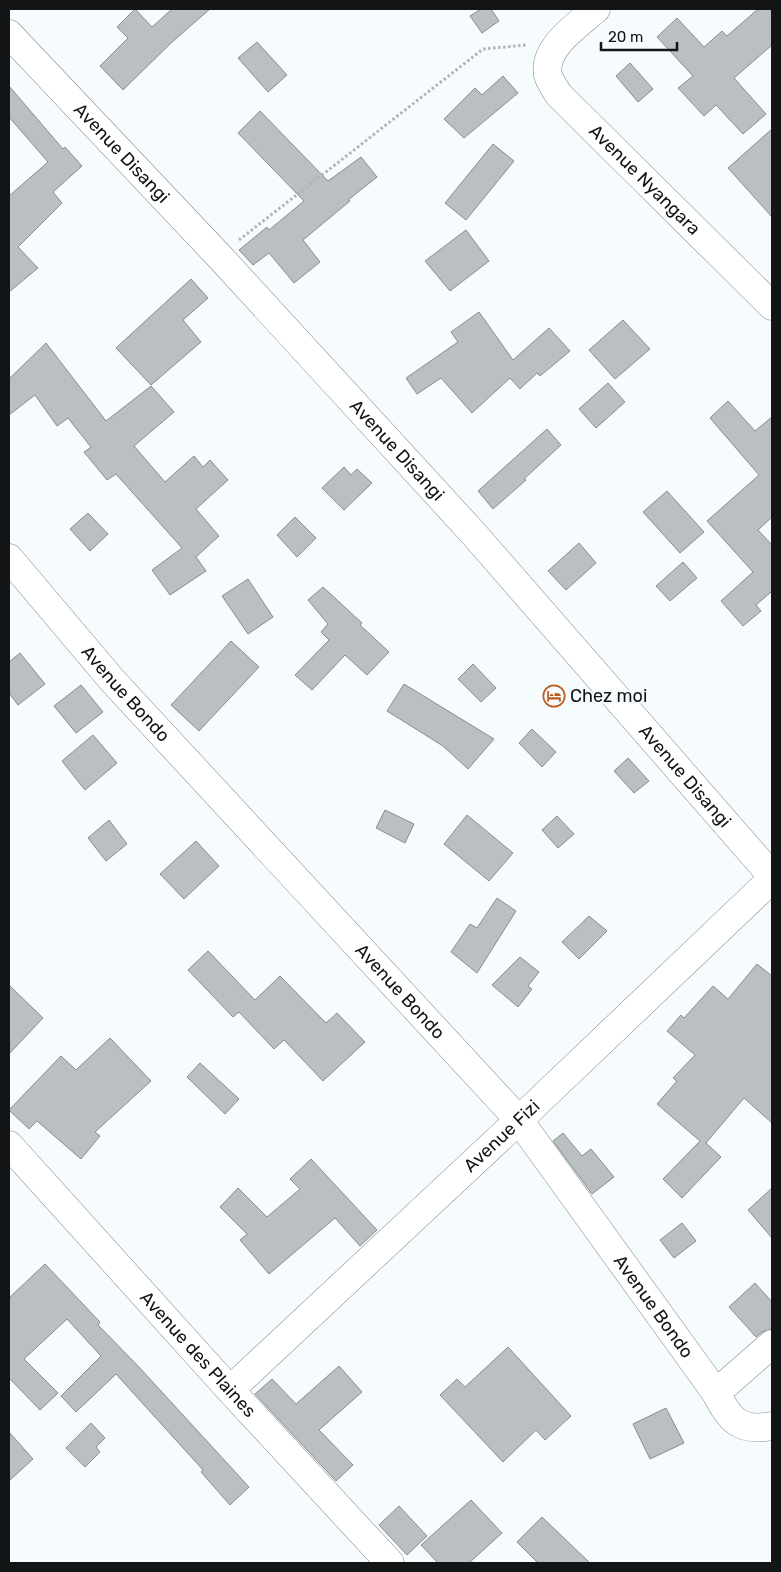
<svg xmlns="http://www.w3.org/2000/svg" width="781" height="1572" font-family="Rubik,sans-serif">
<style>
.building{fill:#babfc2;stroke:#888e90}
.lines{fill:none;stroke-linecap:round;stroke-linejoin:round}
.minor-casing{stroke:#83888b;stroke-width:29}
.path{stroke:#b0b4b6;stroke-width:3;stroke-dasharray:2.5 2.5;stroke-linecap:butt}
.minor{stroke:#fff;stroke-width:28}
.labels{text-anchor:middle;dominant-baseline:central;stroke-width:4.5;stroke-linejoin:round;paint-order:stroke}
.street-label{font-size:18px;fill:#121415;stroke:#f6fbfe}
.poi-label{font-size:18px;fill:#121415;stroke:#f6fbfe;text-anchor:start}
</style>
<rect width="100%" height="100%" fill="#f6fbfe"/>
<g class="building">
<path d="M135,9L152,27L172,9H210L171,43L123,90L100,66L128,38L117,27Z"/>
<path d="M481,9H491L499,21L482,33L470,16Z"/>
<path d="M758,9H772V45L734,78L766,114L743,134L716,105L704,116L678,88L693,76L657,37L677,18L704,47L722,31L727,36Z"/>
<path d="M257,42L287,75L268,92L238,58Z"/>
<path d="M630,63L653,89L638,102L616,76Z"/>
<path d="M503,76L518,93L464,138L444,119L475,88L482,95Z"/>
<path d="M9,86L63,149L65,147L82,166L53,192L62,203L18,247L38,268L9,292V196L48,162L9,117Z"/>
<path d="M260,111L328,181L361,157L377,177L348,200L350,201L303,240L320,262L294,283L269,253L253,265L239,250L267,227L269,230L304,201L238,133Z"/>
<path d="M772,129V217L728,168Z"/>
<path d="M493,144L514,161L466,220L445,203Z"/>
<path d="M466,230L489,261L450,291L425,261Z"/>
<path d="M191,279L208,298L183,320L201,342L151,385L116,348Z"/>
<path d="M479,312L513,360L549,328L570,351L540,376L537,373L520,389L510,378L472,413L441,378L417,394L406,378L458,342L451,332Z"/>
<path d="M623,320L650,349L615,379L589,350Z"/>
<path d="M46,343L106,421L151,386L174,412L134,446L165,482L194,456L203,467L210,460L228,480L196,509L219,536L196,557L206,571L170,595L152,570L182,548L116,474L107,480L84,452L91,447L68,418L57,426L35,395L9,415V379Z"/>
<path d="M608,383L625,402L596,428L579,409Z"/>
<path d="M728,401L755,431L772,417V517L758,530L772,545V593L771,592L756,605L761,611L743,626L721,601L753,572L707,521L759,475L710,418Z"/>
<path d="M547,429L561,445L524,479L526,480L493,509L478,491Z"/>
<path d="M344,467L351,475L357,469L372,483L344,510L322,488Z"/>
<path d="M667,491L704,532L680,553L643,512Z"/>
<path d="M88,513L108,534L90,551L70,529Z"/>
<path d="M295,517L316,538L297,557L277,535Z"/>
<path d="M579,543L596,563L566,590L548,571Z"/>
<path d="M683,562L697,578L670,601L656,586Z"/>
<path d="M248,579L273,617L248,634L222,596Z"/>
<path d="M323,587L362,623L360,625L389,652L367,675L345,655L312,690L295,675L329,640L321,632L328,624L308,600Z"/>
<path d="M231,641L259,667L199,731L171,705Z"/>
<path d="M20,653L45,684L18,705L9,693V662Z"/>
<path d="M473,664L496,688L481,702L458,679Z"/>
<path d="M404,684L494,739L468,769L443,746L387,711Z"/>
<path d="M81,685L103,712L76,733L54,706Z"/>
<path d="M532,729L556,752L542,767L519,743Z"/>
<path d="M93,735L117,763L85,790L62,761Z"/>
<path d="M628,758L649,781L634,793L614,771Z"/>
<path d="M385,810L414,824L405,843L376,828Z"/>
<path d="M467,815L513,853L489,881L444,844Z"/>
<path d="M557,816L574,834L558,848L542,830Z"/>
<path d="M109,820L127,844L106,861L88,838Z"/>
<path d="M196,841L219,866L184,899L160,874Z"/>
<path d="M497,898L516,911L477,973L451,952L470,924L477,928Z"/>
<path d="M589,916L607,931L579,959L562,942Z"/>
<path d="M208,951L255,1000L280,976L326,1023L337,1013L365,1042L323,1081L284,1040L274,1049L239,1012L233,1017L188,970Z"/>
<path d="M520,957L539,972L528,986L532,989L518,1007L492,985Z"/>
<path d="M757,964L772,976V1123L744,1098L706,1143L721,1157L682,1198L663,1179L700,1141L657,1104L677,1081L673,1078L695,1055L667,1031L681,1015L684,1018L713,986L728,999Z"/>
<path d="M9,985L43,1018L9,1054Z"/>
<path d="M110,1038L151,1081L95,1132L100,1136L81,1159L37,1121L29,1129L9,1110L61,1056L76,1070Z"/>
<path d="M200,1063L239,1099L225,1114L187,1077Z"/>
<path d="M563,1133L582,1156L591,1149L614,1177L592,1194L553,1141Z"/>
<path d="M311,1159L377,1230L360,1246L335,1218L269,1274L240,1240L247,1234L220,1207L238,1188L267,1217L300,1189L290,1179Z"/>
<path d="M772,1188V1238L748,1210Z"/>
<path d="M682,1223L696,1241L674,1258L660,1240Z"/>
<path d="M45,1264L100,1322L98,1325L138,1366L249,1487L230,1505L201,1472L203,1470L116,1374L76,1412L61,1396L101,1356L67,1319L24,1359L58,1393L40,1410L9,1378V1298Z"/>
<path d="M755,1283L772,1302V1329L762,1332L756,1337L729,1307Z"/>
<path d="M508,1347L571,1416L545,1440L536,1430L503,1462L440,1395L457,1379L465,1387Z"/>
<path d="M339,1366L362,1392L319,1430L353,1465L336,1481L255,1394L272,1379L296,1404Z"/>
<path d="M666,1408L684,1443L650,1459L633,1424Z"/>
<path d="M91,1423L105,1438L96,1447L100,1452L85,1467L66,1448Z"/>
<path d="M9,1432L33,1459L9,1481Z"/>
<path d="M471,1500L502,1533L469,1563H438L421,1545Z"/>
<path d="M399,1506L427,1536L407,1555L379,1525Z"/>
<path d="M542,1517L590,1563H538L517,1542Z"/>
</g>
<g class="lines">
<g class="minor-casing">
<g id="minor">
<path id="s1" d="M596,9C579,24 542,48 548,75C550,82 555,89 559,95L772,306"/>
<path id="s2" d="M9,34L219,256L473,533L772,876"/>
<path id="s3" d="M9,558L112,680L519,1120L716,1393C730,1420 739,1432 772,1426"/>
<path id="s4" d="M9,1145L230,1390L390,1563"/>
<path id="s5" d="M230,1390L519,1120L772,879"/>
<path d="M716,1393L772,1344"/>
</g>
</g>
<path class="path" d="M239,240L483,49L526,45"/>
<use href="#minor" class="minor"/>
</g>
<defs>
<g id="hotel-ring" transform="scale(1.125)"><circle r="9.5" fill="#f6fbfe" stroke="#bc5b1d" stroke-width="1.5"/><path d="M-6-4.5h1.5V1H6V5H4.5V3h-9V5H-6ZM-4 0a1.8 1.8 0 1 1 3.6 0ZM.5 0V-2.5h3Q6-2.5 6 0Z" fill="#bc5b1d"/></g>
</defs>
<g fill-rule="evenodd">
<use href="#hotel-ring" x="554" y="696"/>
</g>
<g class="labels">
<g class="street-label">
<text stroke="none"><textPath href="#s2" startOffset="164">Avenue Disangi</textPath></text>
<text stroke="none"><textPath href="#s1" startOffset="229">Avenue Nyangara</textPath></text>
<text stroke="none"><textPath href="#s2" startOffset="569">Avenue Disangi</textPath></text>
<text stroke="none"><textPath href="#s3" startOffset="179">Avenue Bondo</textPath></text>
<text stroke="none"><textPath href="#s2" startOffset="1004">Avenue Disangi</textPath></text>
<text stroke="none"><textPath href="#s3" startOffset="584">Avenue Bondo</textPath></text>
<text stroke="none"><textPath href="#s5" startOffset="372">Avenue Fizi</textPath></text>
<text stroke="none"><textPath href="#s3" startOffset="989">Avenue Bondo</textPath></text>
<text stroke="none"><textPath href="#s4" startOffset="282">Avenue des Plaines</textPath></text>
</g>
<g class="poi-label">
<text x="570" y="696">Chez moi</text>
</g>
</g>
<rect width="781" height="1572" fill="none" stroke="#121415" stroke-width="20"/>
<path d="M601 42v8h76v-8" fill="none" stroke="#121415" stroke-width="2.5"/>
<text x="608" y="42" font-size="15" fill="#121415" stroke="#f6fbfe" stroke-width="4" paint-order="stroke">20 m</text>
</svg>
